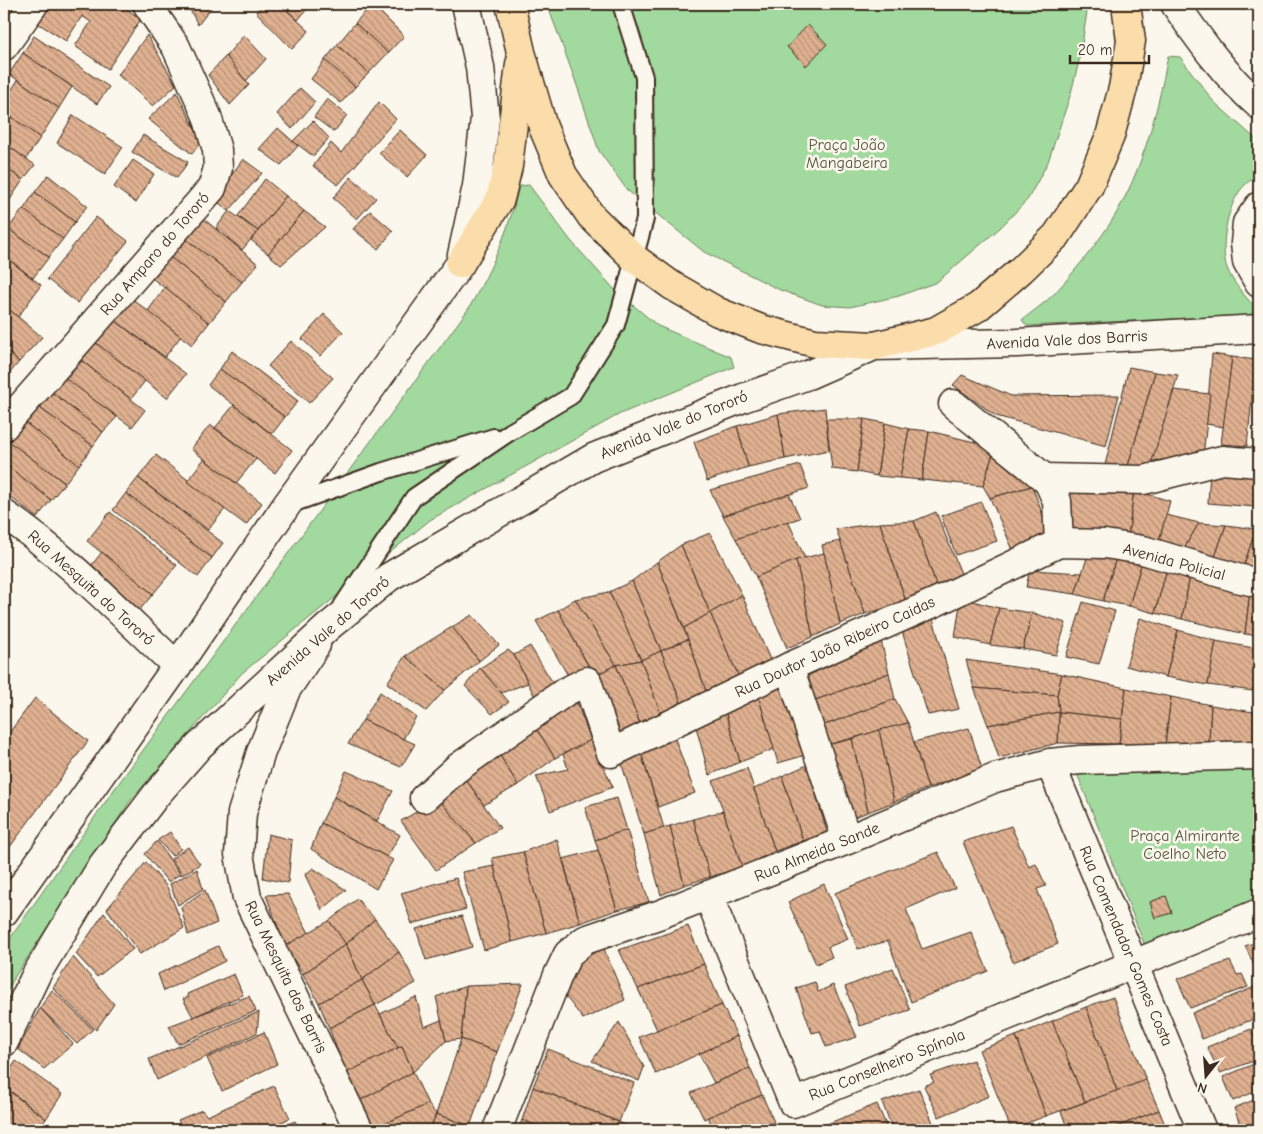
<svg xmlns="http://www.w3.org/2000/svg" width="1263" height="1134" font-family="'Comic Neue',sans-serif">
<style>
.green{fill:#a2d99e;stroke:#6e825e}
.building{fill:url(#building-back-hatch);stroke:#3b2a1e}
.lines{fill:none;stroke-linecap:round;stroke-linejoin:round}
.lane-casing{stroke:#3b2a1e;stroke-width:20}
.street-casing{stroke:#3b2a1e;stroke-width:31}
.secondary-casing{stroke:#3b2a1e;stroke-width:31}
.primary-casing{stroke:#3b2a1e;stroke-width:31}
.lane{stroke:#fbf7ec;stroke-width:16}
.street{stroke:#fbf7ec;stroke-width:28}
.secondary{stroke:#fbf7ec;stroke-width:28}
.primary{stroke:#fbddab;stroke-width:28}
.labels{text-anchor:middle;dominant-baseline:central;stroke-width:5;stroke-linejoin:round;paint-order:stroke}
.park-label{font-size:16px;fill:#55563e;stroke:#fbf7ec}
.street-label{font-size:16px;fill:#3b2a1e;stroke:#fbf7ec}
</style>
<defs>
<pattern id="building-back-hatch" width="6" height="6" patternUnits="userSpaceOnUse" patternTransform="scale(1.25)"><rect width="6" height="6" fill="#e0b191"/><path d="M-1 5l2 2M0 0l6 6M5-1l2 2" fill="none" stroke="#b79076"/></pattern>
</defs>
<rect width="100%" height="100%" fill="#fbf7ec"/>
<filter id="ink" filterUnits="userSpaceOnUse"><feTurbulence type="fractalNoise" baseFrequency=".02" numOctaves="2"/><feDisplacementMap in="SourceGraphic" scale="10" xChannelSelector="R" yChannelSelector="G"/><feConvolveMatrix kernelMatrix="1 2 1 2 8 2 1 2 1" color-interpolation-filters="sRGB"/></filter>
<g filter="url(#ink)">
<g class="green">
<path d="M547,4H1086L1087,12L1080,57L1071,93L1048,162L1028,199L1001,227L937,282L899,296L850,307L822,305L780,290L704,252L627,190L599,151L574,77Z"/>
<path d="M1168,56L1180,57L1213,101L1259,142V176C1255,178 1250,180 1246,184C1228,199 1219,246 1227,268C1233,283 1243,294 1254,306L1252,315L1027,326L1022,320C1033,311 1045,303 1055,293C1072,274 1090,253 1105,231C1140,181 1157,115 1168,56Z"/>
<path d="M529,185L571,241L615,290L658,326L731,357L734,367L620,414L430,520L242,673L130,801L14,978L4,998V947L113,791L469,308C492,268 509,231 519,186Z"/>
<path d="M1259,770V908L1149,956L1076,771Z"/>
</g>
<g class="building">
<path d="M48,4H92L99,10L103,4H119L141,19L108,69L75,46L91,22L82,16L66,41L36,22Z"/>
<path d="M187,4H214L198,25Z"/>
<path d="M263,4H280L309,31L292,49L256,12Z"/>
<path d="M280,4H311L298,20Z"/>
<path d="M372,4L404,36L388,53L355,23Z"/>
<path d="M355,23L388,53L369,73L337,45Z"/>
<path d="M808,25L827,44L806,66L787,47Z"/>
<path d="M147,35L176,85L153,106L118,75Z"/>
<path d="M244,35L266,59L246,81L226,56Z"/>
<path d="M34,36L109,87L97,104L23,53Z"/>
<path d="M337,45L369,73L355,87L325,60Z"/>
<path d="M23,53L72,87L59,108L9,74Z"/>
<path d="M226,56L249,85L230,105L208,75Z"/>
<path d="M325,60L355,87L341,103L311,79Z"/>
<path d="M18,80L59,108L40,138L4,111V101Z"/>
<path d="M300,88L315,102L292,129L277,114Z"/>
<path d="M177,92L201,142L192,154L148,119Z"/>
<path d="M327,99L347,115L334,132L314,117Z"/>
<path d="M379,102L396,119L338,185L313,166L331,143L341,153Z"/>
<path d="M4,111L40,138L26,159L4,143Z"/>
<path d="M73,115L123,147L105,174L57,143Z"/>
<path d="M313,121L329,138L313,156L293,141Z"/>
<path d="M278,128L298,146L281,165L259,149Z"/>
<path d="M400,130L427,155L407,177L379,153Z"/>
<path d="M143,135L188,162L177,178L132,152Z"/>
<path d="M4,143L35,165L23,180L4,167Z"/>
<path d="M243,159L262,173L229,211L214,199Z"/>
<path d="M133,160L154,174L136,203L114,187Z"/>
<path d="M4,167L23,180L11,198L4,193Z"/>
<path d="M48,175L87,206L75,222L35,192Z"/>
<path d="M351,177L376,198L357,219L333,198Z"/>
<path d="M265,179L286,196L258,231L238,216Z"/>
<path d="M35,192L75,222L63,239L23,210Z"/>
<path d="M4,193L11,198L4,208Z"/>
<path d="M286,196L304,211L268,254L251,240Z"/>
<path d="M23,209L63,239L49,257L8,229Z"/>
<path d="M229,211L258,231L242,250L216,228Z"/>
<path d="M304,211L325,227L281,265L268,254Z"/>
<path d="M370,211L393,231L378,249L353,229Z"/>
<path d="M199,215L258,264L242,282L182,236Z"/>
<path d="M96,217L128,241L77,303L47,279Z"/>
<path d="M8,229L49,257L33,278L4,256V234Z"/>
<path d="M182,236L242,282L226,302L170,257Z"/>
<path d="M4,256L41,285L18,317L4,306Z"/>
<path d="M170,257L226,302L209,323L152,278Z"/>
<path d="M165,287L209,323L192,345L148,311Z"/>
<path d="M127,295L181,336L165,357L109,316Z"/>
<path d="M4,305L42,337L19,362L4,348Z"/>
<path d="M324,314L343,332L320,356L302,339Z"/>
<path d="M109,316L186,374L167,398L91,339Z"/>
<path d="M91,339L145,381L131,399L77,357Z"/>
<path d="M291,341L333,378L309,403L268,366Z"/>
<path d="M4,348L19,362L4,380Z"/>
<path d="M232,351L298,401L285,417L220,369Z"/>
<path d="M1212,354L1232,357L1224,427L1206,424Z"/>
<path d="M1232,357L1256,360L1247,446L1221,444Z"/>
<path d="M82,361L145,410L132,427L66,380Z"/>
<path d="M1129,367L1155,372L1128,466L1105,465Z"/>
<path d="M220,369L285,417L272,434L208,385Z"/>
<path d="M1155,372L1178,375L1150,470L1128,466Z"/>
<path d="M61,375L117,417L103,432L50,391Z"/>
<path d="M962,375L1011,396L1119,395L1106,446L996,416L953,385Z"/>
<path d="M1174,390L1210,394L1203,456L1152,461Z"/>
<path d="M50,391L103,432L93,446L37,406Z"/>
<path d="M234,405L292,450L275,473L215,428Z"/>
<path d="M37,406L93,446L79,465L26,423Z"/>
<path d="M825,408L829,450L785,459L778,414Z"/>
<path d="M778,414L785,459L748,467L737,426Z"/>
<path d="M826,419H864L857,472L832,469Z"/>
<path d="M864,419L885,423L877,476L857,472Z"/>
<path d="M26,423L79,465L65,483L9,442Z"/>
<path d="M885,423L909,429L900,478L877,476Z"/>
<path d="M210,425L256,459L236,483L191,449Z"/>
<path d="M737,426L748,467L707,481L694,442Z"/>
<path d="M909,429L929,431L922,480L900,478Z"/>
<path d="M929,431L995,447L983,486L922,480Z"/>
<path d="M4,438L65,483L51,500L4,463Z"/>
<path d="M995,447L1032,486L990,498L983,486Z"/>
<path d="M156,455L225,509L208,530L138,478Z"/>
<path d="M204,459L262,503L246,525L187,481Z"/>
<path d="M4,463L51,500L37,518L4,492Z"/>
<path d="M800,465L809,488L723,516L710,490Z"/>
<path d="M1210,471L1259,472L1255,507L1208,503Z"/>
<path d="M138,478L223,543L212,558L126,493Z"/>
<path d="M1032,486L1051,537L1014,552L990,498Z"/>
<path d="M1068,490H1134L1128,538L1071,536Z"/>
<path d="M1134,490L1170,501L1158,545L1128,538Z"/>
<path d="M126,493L212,558L198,577L113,510Z"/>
<path d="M789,494L800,518L736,539L723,516Z"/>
<path d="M981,502L997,541L956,555L941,516Z"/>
<path d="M110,512L177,565L153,594L87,541Z"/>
<path d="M936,512L962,576L937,588L914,521Z"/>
<path d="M1166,515L1199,523L1182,552L1158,545Z"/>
<path d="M788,521L805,558L756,577L736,539Z"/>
<path d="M914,521L937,588L906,602L880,523Z"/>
<path d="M880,523L906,602L865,614L836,529Z"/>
<path d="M1199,523L1226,525L1214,560L1182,552Z"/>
<path d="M1226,525L1256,529L1243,568L1214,560Z"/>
<path d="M1256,529L1259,530V572L1243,568Z"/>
<path d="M710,533L742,595L710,613L681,545Z"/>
<path d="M840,541L865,614L840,624L822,545Z"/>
<path d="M681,545L710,613L684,628L657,562Z"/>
<path d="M102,552L153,594L137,613L87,571Z"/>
<path d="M1089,552L1116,558L1103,601L1075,594Z"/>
<path d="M824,553L840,624L813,637L796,560Z"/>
<path d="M1116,558L1142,562L1129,606L1103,601Z"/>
<path d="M796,560L813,637L787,648L756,577Z"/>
<path d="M657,562L688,639L661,651L632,581Z"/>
<path d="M1142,562L1167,569L1155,613L1129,606Z"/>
<path d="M1167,569L1190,576L1182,619L1155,613Z"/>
<path d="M1030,570L1082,573L1075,594L1026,587Z"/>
<path d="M1190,576L1250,591L1245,634L1182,619Z"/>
<path d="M632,581L661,651L641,660L609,592Z"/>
<path d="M1250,591L1259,593V636L1245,634Z"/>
<path d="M609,592L641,660L616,665L575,599Z"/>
<path d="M742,595L771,662L739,677L710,613Z"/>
<path d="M961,598L999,608L990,645L955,637Z"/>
<path d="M575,599L616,665L594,676L558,610Z"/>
<path d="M1083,602L1115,611L1099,664L1066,657Z"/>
<path d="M999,608L1032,613L1023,649L990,645Z"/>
<path d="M558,610L591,671L570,679L536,621Z"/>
<path d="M710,613L739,677L706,691L684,628Z"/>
<path d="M1032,613L1066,623L1056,655L1023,649Z"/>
<path d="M472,615L499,645L479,661L452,627Z"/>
<path d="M932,615L959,709L928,715L901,628Z"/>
<path d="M1140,618L1178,630L1166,677L1126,666Z"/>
<path d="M452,627L479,661L445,690L405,656Z"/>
<path d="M1178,630L1216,641L1208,685L1166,677Z"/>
<path d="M688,639L706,691L682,705L661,651Z"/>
<path d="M881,641L889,673L813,701L803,678Z"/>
<path d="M1216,641L1259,649L1253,691L1208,685Z"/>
<path d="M530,646L556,688L535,697L514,655Z"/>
<path d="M1259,649V691H1253Z"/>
<path d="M508,650L514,655L528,683L501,693L480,668Z"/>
<path d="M661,651L682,705L662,717L641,660Z"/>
<path d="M405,656L445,690L426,711L387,683Z"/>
<path d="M641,660L662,717L642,728L616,665Z"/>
<path d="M966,660L1062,674L1057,695L974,688Z"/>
<path d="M616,665L642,728L617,741L594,676Z"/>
<path d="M480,668L509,702L492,714L465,686Z"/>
<path d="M889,673L895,699L822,726L813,701Z"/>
<path d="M1062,674L1126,688L1122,719L1059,712L1057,695Z"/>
<path d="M783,680L806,755L778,763L757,692Z"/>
<path d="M974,688L1057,695L1059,712L988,725Z"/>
<path d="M1126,688L1171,697L1165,745L1119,744Z"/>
<path d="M380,692L416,717L403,739L363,720Z"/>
<path d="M757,692L774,749L740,762L724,707Z"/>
<path d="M574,695L591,740L555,758L534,725Z"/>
<path d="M1171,697L1211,705L1209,743L1165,745Z"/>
<path d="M35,698L88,741L4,855V735L6,737Z"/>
<path d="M895,699L908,723L827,745L822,726Z"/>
<path d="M1211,705L1259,713V743H1209Z"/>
<path d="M724,707L740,762L709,775L695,723Z"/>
<path d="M1059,712L1122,719L1119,744L1058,743Z"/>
<path d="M1059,712L1058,743L999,758L988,725Z"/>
<path d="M363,720L415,744L401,767L348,744Z"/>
<path d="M908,723L928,788L894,802L879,730Z"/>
<path d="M534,725L555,758L518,785L497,751Z"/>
<path d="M969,728L982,769L928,788L914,742Z"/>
<path d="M879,730L894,802L868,812L852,739Z"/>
<path d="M675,739L695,793L658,807L641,753Z"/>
<path d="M852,739L868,812L849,819L827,745Z"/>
<path d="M591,740L613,787L550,811L536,776L568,769L563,754Z"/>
<path d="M497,751L518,785L484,805L464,777Z"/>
<path d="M641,753L664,828L644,834L620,759Z"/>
<path d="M807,765L827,832L803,841L782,776Z"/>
<path d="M747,768L775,851L742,867L713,781Z"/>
<path d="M346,771L393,791L377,821L334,797Z"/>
<path d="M782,776L803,841L775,851L754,789Z"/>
<path d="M464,777L500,828L476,843L438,799Z"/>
<path d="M334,797L400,835L387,857L321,823Z"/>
<path d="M617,798L627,830L595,840L585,807Z"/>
<path d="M438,799L476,843L436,870L401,821Z"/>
<path d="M723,811L742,867L710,877L693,819Z"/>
<path d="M693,819L710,877L684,885L670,826Z"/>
<path d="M321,823L393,860L376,889L311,849Z"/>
<path d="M670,826L684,885L661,895L644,834Z"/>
<path d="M1011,826L1029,867L1036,864L1046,886L1037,889L1058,944L1013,962L963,842Z"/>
<path d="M627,830L649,902L617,910L595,840Z"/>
<path d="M170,832L181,849L172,856L158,840Z"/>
<path d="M268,834L292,840L288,883L263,878Z"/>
<path d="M557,839L580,923L546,933L523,852Z"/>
<path d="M157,841L180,874L168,882L145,854Z"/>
<path d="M188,847L200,864L182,875L171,859Z"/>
<path d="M598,850L617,910L580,923L563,859Z"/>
<path d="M523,852L546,933L512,942L492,858Z"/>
<path d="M938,852L955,888L906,909L922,949L971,932L988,971L911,1002L888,941L858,949L835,893Z"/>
<path d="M146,862L167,887L184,928L140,954L107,909Z"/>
<path d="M494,866L512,942L484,950L462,872Z"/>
<path d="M313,868L346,890L322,910L305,875Z"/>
<path d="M197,869L203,889L178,905L170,884Z"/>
<path d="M456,878L466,909L412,924L401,893Z"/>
<path d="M824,884L848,939L828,947L832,957L816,964L788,902Z"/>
<path d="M205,890L217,923L188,935L181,907Z"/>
<path d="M288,894L309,933L285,946L266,895Z"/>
<path d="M1166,896L1172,913L1155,918L1150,902Z"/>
<path d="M357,899L375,919L346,944L329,921Z"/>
<path d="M104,913L133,949L97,977L76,954Z"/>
<path d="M462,916L472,947L426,960L416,929Z"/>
<path d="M375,919L399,952L362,980L346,944Z"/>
<path d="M329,921L346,944L303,974L285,946Z"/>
<path d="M688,926L704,964L638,989L619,950Z"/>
<path d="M1259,941V976L1245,946Z"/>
<path d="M346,944L362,980L319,1003L303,974Z"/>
<path d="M218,946L225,961L164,991L158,974Z"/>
<path d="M604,949L625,1000L583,1019L563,993L572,968L588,953Z"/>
<path d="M399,952L416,983L375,1005L362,980Z"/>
<path d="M73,957L114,1004L96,1030L53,988Z"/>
<path d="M1230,961L1237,975L1242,974L1248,987L1190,1008L1177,979Z"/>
<path d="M704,964L722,1005L657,1030L638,989Z"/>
<path d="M893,968L910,1010L860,1026L845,987Z"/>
<path d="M234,974L243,995L193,1017L183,999L189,997L187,994Z"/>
<path d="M362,980L375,1005L329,1028L319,1003Z"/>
<path d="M815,982L818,992L833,985L857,1037L826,1047L820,1031L812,1033L796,988Z"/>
<path d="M523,984L497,1052L461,1039L466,986Z"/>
<path d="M466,986L461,1039L446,1041L436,997Z"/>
<path d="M1257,986L1259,990V1017L1202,1039L1192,1013Z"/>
<path d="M52,990L93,1029L77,1044L40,1008Z"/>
<path d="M249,996L256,1011L178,1044L169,1026Z"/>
<path d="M416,997L424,1027L441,1020L446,1041L413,1072L402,1046L398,1048L380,1014Z"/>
<path d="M1113,997L1146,1080L1117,1091L1086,1007Z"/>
<path d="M375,1005L398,1048L346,1073L329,1028Z"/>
<path d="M722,1005L737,1036L656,1074L639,1037Z"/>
<path d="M1086,1007L1117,1091L1085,1102L1052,1021Z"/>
<path d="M40,1008L73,1044L44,1069L18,1049Z"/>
<path d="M259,1012L257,1033L157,1080L149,1059Z"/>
<path d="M1052,1021L1085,1102L1046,1116L1016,1036Z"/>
<path d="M619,1022L644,1067L639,1081L592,1061Z"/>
<path d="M1251,1029L1259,1048V1059L1220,1073L1207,1047Z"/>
<path d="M264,1032L277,1064L222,1091L207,1058Z"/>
<path d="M737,1036L750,1068L714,1083L699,1054Z"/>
<path d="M1016,1036L1046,1116L1011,1129L979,1050Z"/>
<path d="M461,1039L497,1052L470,1126L436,1114Z"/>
<path d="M402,1046L413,1072L359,1101L346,1073Z"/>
<path d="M548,1049L634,1083L619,1122L533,1087Z"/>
<path d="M973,1060L989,1096L939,1117L924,1086L934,1082L930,1075Z"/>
<path d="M16,1061L62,1094L46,1119L4,1086V1080Z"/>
<path d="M1259,1062V1090L1233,1101L1223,1077Z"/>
<path d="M750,1068L762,1095L704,1119L691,1093Z"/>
<path d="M413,1072L428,1104L373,1129L359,1101Z"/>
<path d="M1146,1080L1159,1110L1109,1130H1068L1061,1111Z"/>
<path d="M274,1086L290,1118L264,1130H184L178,1120L202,1110L207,1116Z"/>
<path d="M533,1087L628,1126L626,1130H547L522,1120Z"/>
<path d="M919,1089L936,1130H893L882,1102Z"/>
<path d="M9,1091L46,1119L37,1130H4V1100Z"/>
<path d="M762,1095L774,1122L757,1130H714L708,1117Z"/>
<path d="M1259,1098V1130H1242L1234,1108Z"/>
<path d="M428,1104L436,1114L430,1130L373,1129Z"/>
<path d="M877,1104L888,1130H812Z"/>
<path d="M1159,1110L1167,1130H1109Z"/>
<path d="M436,1114L470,1126L469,1130H430Z"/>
<path d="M522,1120L547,1130H518Z"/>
<path d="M295,1121L300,1130H275Z"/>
</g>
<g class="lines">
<g class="lane-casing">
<g id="lane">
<path d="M289,505L381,472L494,437"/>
<path d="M342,606L414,497L510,432L571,396L616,325L645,219L644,77L621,4"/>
</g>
</g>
<g class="street-casing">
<g id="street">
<path d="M4,46L34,4"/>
<path d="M953,404L1048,481L1057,501L1059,543"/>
<path d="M4,426L212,188L218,168L217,150L207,116L176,47L147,4"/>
<path d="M1044,478L1144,480L1222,460L1259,463"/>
<path d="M4,514C67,557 121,614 177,666"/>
<path d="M316,645L286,690L261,752L242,813L239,854L247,898L359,1130"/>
<path d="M789,667L847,840"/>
<path d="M1050,763L1202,1130"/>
<path d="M424,798L456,769L565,692L587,681L611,753L789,667L938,601L1059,543L1105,544L1143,550L1237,578L1259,583"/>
<path d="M708,895L793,1103L1259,913"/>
<path d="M497,1130L558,975L568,954L585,940L661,914L847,840L995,778L1050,763L1080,760L1259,755"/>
</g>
</g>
<g class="secondary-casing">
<g id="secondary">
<path d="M1175,4C1199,39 1226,77 1259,105"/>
<path d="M1259,206L1247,223L1245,243L1247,262L1259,283"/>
<path d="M4,912L177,666L286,506L460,264L477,186L485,118L480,67L466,4"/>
<path d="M4,1042L36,975L102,866L156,795L199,746L328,627L389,577L593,458L743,398L808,375L874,346L1017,343L1259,329"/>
</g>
</g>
<g class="primary-casing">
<g id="primary">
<path d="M510,4L521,52L543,127L563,175L591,216L634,258L671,285L718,312L761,329L815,343L874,346L936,331L978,307L1021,270L1057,235L1089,186L1110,136L1123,88L1131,41L1126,4"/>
<path d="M460,264L500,199L508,166L520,64"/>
</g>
</g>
<use href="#lane" class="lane"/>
<use href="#street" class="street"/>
<use href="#secondary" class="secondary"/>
<use href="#primary" class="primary"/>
</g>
</g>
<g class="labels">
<g class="park-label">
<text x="847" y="145">Praça João<tspan x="847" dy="18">Mangabeira</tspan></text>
<text x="1185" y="836">Praça Almirante<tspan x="1185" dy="18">Coelho Neto</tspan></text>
</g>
<g class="street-label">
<text transform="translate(155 254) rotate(-49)">Rua Amparo do Tororó</text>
<text transform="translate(1067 340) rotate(-3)">Avenida Vale dos Barris</text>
<text transform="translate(674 425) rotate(-22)">Avenida Vale do Tororó</text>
<text transform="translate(1174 562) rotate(15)">Avenida Policial</text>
<text transform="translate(91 588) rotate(42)">Rua Mesquita do Tororó</text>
<text transform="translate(328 631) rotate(-41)">Avenida Vale do Tororó</text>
<text transform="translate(835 647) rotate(-25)">Rua Doutor João Ribeiro Caidas</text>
<text transform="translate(817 852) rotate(-22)">Rua Almeida Sande</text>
<text transform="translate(1126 946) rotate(67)">Rua Comendador Gomes Costa</text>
<text transform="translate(286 977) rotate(64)">Rua Mesquita dos Barris</text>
<text transform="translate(887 1065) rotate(-22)">Rua Conselheiro Spínola</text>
</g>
</g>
<rect width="1263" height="1134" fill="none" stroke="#fbf7ec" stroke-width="20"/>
<rect x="10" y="10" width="1243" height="1114" fill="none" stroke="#3b2a1e" stroke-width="2" filter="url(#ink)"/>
<g transform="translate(1206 1076) rotate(197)" stroke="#fbf7ec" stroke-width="4" paint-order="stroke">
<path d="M0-4L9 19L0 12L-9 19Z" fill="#3b2a1e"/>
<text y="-8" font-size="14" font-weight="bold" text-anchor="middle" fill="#3b2a1e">N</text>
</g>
<path d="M1070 55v8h79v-8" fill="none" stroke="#3b2a1e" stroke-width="2.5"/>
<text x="1078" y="55" font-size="15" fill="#3b2a1e" stroke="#fbf7ec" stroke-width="4" paint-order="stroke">20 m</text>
</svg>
